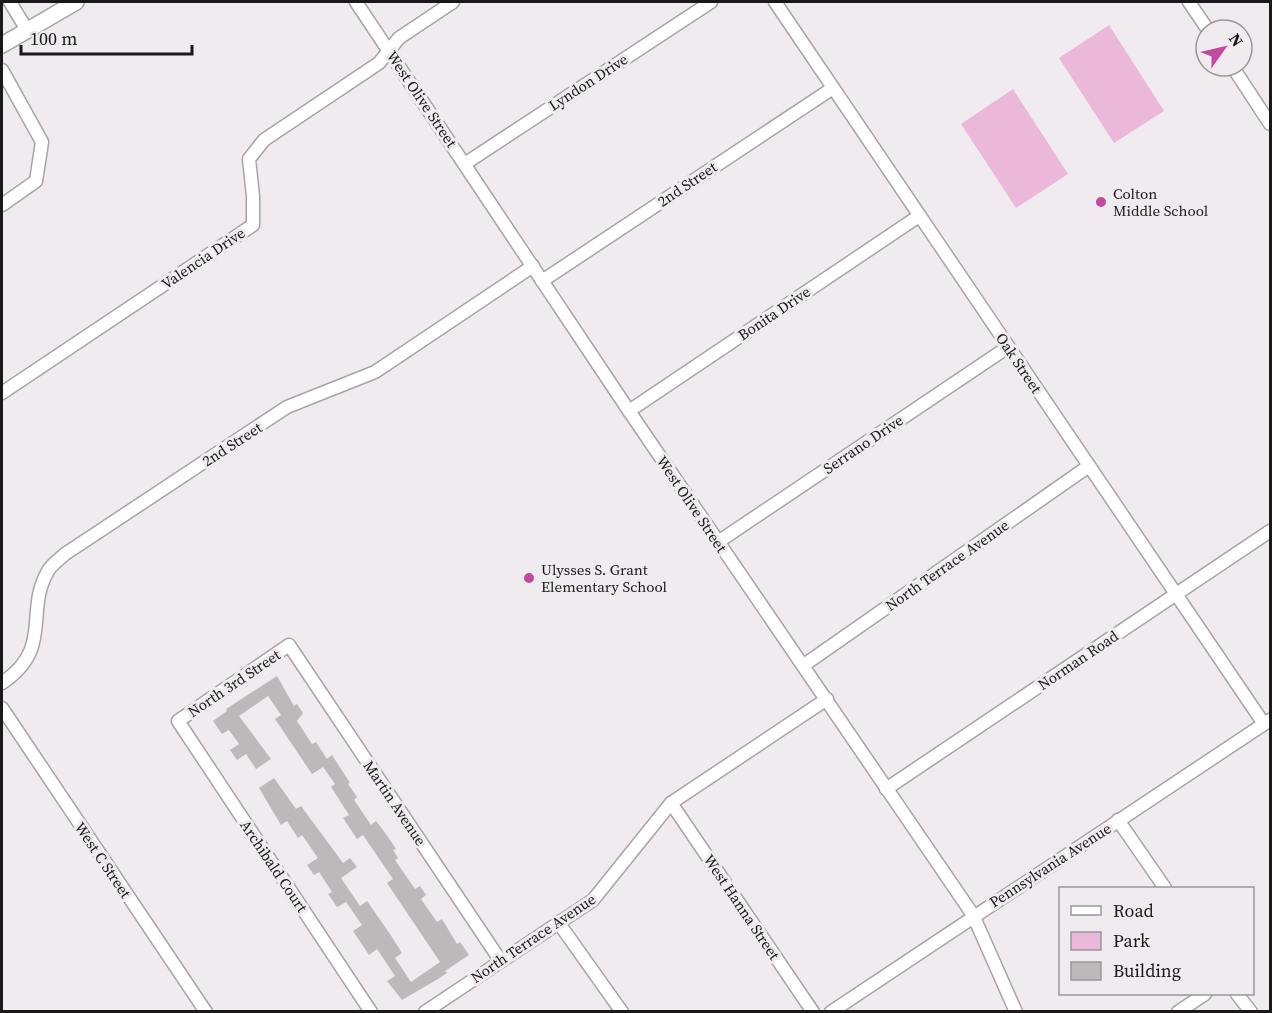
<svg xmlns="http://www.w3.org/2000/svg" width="1272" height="1013" font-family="'Source Serif 4',serif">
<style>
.green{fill:#ecb8da}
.building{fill:#bdb9bb}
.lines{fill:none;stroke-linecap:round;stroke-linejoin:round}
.minor-casing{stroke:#a8a4a6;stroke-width:15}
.major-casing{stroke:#a8a4a6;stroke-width:18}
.minor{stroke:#fff;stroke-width:12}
.major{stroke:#fff;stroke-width:15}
.poi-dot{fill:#c14aa1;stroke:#efebee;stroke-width:2}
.labels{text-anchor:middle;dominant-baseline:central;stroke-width:6;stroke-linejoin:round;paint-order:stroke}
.street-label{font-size:15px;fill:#1a1819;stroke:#efebee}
.poi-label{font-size:15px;fill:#1a1819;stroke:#efebee;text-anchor:start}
</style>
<rect width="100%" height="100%" fill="#efebee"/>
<g class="green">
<path d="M1109,25L1164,111L1114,143L1059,58Z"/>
<path d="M1013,89L1068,174L1016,208L961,124Z"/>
</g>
<path class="building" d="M277,676L294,706L297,704L303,713L297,721L312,744L316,742L327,759L332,755L350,783L348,784L357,797L354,800L371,825L376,821L386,834L396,849L393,850L398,858L395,860L415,889L420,886L426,895L421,899L437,922L442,919L457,944L460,942L469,955L445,971L447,973L438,979L402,1000L387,981L395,976L377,949L369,955L353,931L362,925L346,902L337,907L328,894L332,892L319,872L314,875L307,865L318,858L302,835L298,838L287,821L281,825L259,788L274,778L296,809L301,806L343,863L350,858L357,867L341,878L360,906L367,901L390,934L402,953L395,958L411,982L440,962L387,883L393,879L363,835L357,839L343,818L349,815L331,787L335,784L323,767L312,774L275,719L281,715L268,696L239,716L271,759L256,769L246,754L237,760L230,750L239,744L229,730L222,734L213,721L227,711L226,709Z"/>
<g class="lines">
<g class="minor-casing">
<g id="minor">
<path d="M10,2L27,30"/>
<path d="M356,2L629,411L973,915L1016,1012"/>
<path d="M775,2L1264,724"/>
<path d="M1189,2L1208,30"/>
<path d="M1232,66L1270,124"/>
<path d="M2,70L42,142L36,181L2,205"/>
<path d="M466,163L711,2"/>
<path d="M542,281L833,88"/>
<path d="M2,393L253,225V196L249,159L264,140L379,63L399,38L453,2"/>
<path d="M629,411L919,216"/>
<path d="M718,542L1008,347"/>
<path d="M804,665L1089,466"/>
<path d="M2,683C54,648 24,612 48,571C52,564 60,559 65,554L287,407L375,372L533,266"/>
<path d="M2,708L206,1012"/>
<path d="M886,789L1270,531"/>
<path d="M671,803L813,1012"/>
<path d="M1118,820L1165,888"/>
<path d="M558,922L622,1012"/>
<path d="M1237,994L1251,1012"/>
<path d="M371,1012L178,721L289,645L500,960"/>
<path d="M425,1012L593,900L671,803L827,699"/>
<path d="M831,1012L1270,720"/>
<path d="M1178,1012L1205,994"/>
</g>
</g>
<g class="major-casing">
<path id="major" d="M2,45L76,2"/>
</g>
<use href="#minor" class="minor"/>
<use href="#major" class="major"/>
</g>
<g class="poi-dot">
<circle cx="1101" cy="202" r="6"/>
<circle cx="529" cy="578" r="6"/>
</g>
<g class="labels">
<g class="street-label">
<text transform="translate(588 82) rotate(-33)">Lyndon Drive</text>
<text transform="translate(422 99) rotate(56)">West Olive Street</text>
<text transform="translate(687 184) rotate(-34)">2nd Street</text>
<text transform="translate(203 258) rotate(-34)">Valencia Drive</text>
<text transform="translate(774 313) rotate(-34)">Bonita Drive</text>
<text transform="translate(1019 363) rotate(56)">Oak Street</text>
<text transform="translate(232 444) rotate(-33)">2nd Street</text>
<text transform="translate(863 444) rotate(-34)">Serrano Drive</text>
<text transform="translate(692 504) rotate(56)">West Olive Street</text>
<text transform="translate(947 565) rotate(-35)">North Terrace Avenue</text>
<text transform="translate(1078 660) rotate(-34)">Norman Road</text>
<text transform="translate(234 683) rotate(-34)">North 3rd Street</text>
<text transform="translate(395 803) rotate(56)">Martin Avenue</text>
<text transform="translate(103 860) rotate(56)">West C Street</text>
<text transform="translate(1050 865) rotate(-33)">Pennsylvania Avenue</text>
<text transform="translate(274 866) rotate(56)">Archibald Court</text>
<text transform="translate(742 907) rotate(56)">West Hanna Street</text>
<text transform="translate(533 938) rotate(-34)">North Terrace Avenue</text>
</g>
<g class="poi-label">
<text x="1113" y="193">Colton<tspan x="1113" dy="17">Middle School</tspan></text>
<text x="541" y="569">Ulysses S. Grant<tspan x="541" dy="17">Elementary School</tspan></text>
</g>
</g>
<rect width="1272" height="1013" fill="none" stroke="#1a1819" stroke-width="6"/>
<rect x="1059" y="887" width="195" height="108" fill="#efebee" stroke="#9a9799" stroke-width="1.5"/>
<rect x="1071" y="906" width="30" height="9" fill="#ffffff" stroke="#9a9799" stroke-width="1.5"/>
<text x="1113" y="917" font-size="18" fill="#1a1819">Road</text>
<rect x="1071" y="932" width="30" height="18" fill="#ecb8da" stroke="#9a9799" stroke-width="1.5"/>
<text x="1113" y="947" font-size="18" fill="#1a1819">Park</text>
<rect x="1071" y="962" width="30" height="18" fill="#bdb9bb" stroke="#9a9799" stroke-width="1.5"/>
<text x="1113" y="977" font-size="18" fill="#1a1819">Building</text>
<g transform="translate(1224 48) rotate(56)"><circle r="28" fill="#efebee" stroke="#9a9799" stroke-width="1.5"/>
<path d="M0-4.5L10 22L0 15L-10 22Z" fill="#c14aa1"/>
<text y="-9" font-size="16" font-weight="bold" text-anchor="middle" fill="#1a1819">N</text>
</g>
<path d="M21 45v9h171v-9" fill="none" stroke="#1a1819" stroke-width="3"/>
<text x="30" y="45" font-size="18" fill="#1a1819" stroke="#efebee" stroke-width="4.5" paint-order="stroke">100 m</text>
</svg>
